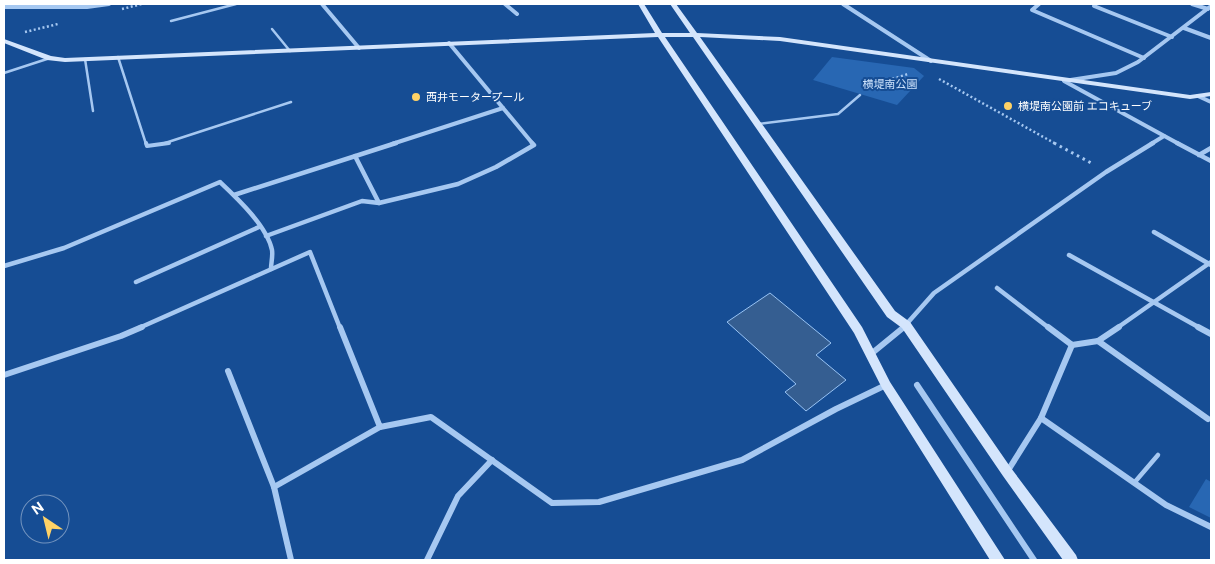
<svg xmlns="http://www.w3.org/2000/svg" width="1215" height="564" font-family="'Public Sans','Noto Sans JP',sans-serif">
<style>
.green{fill:#2867b3}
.water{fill:#355e91;stroke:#98c3f4}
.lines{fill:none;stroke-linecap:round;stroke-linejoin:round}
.path-far1{stroke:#a6c8f1;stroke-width:2.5;stroke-dasharray:2 2.5;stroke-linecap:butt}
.path{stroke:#a6c8f1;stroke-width:3;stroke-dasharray:2.5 4;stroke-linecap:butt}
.lane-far2{stroke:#a6c8f1;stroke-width:2.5}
.lane-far1{stroke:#a6c8f1;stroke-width:4}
.lane{stroke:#a6c8f1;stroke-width:4.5}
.street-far2{stroke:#a6c8f1;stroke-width:4}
.street-far1{stroke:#a6c8f1;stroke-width:4.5}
.street{stroke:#a6c8f1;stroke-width:6}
.secondary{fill:#d4e5fc;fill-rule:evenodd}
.poi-dot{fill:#ffd266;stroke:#164d94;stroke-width:2}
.labels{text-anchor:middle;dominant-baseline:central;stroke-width:4;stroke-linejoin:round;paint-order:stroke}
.far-park-label{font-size:11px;fill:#cde2fc;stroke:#164d94}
.far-poi-label{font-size:11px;fill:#fff;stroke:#164d94;text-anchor:start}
</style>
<rect width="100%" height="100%" fill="#164d94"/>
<g class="green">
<path d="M832,57L914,68L924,76L897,105L813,80Z"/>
<path d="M1206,479L1211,482V518L1189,507Z"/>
</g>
<path class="water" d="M770,293L831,343L816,355L846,380L806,411L785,392L796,384L727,322Z"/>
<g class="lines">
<g class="path-far1">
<path d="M122,9L142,4"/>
<path d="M25,32L58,24"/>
<path d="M939,79L1056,144"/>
<path d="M871,86L908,74"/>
</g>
<path class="path" d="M1054,143L1093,164"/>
<g class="lane-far2">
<path d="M171,21L236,4"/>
<path d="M272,29L290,51"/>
<path d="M118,57L146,144"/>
<path d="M85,59L93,111"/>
<path d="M4,73L50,58"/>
<path d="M758,124L838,114L860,95"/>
<path d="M162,144L291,102"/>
</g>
<path class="lane-far1" d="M146,143L147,146L169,143"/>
<path class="lane" d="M1134,483L1158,455"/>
<g class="street-far2">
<path d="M322,4L359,48"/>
<path d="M505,4L517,14"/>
<path d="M843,4L931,61"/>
<path d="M1039,4L1032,10L1144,58"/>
<path d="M1192,4L1208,9"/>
<path d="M1094,6L1172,37"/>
<path d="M4,7H87L109,4"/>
<path d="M1184,28L1211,38"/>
<path d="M449,43L533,144"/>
<path d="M1198,96L1211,102"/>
<path d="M392,144L503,108"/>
<path d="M1151,144L1164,136"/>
<path d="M1179,144L1064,81L1116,73L1138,62L1211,6"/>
</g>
<g class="street-far1">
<path d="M1177,143L1211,161"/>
<path d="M1199,155L1211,148"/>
<path d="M355,156L379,203"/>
<path d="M234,195L396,143"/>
<path d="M1154,232L1211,265"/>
<path d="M266,236L362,201L379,203L458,184L496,167L534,145L532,143"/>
<path d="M1069,255L1200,328"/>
<path d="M4,266L64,248L220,182C237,198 267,226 272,250C273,256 271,263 271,269"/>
<path d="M136,282L259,227"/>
<path d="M997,288L1049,328"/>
<path d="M139,328L310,252L340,328"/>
<path d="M903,328L934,293L1106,172L1153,143"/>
<path d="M1117,328L1211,262"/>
</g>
<g class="street">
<path d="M340,327L380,427L431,417L552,503L599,502L742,460L836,409L886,385"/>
<path d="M1048,327L1072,345L1098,341L1208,419"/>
<path d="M1198,327L1211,334"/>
<path d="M1098,341L1119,327"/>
<path d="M871,354L904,327"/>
<path d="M228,371L274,487L291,560"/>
<path d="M4,375L121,336L142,327"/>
<path d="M917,385L1034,560"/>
<path d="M1041,418L1166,505L1211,527"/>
<path d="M1007,472L1041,418L1072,345"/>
<path d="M274,487L380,427"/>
<path d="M427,560L458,496L492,460"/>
</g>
<path class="secondary" d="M638,4H644L662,33H690L670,4H676L697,33L780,37L1190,95L1211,92V96L1190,99L780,41L700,37L895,311L910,322L1011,468L1076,555L1078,560H1063L1003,476L902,328L887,317L693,37H665L862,327L890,382L1005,560H990L882,388L854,333L658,37L65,62L47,60L4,43V39L51,56L65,58L655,33Z"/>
</g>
<g class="poi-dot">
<circle cx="416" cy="97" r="5"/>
<circle cx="1008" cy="106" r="5"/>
</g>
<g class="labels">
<g class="far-park-label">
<text x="890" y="84">横堤南公園</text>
</g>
<g class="far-poi-label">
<text x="426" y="97">西井モータープール</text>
<text x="1018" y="106">横堤南公園前 エコキューブ</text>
</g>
</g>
<rect width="1215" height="564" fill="none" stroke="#ffffff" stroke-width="10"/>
<g transform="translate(45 519) rotate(325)"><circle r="24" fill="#164d94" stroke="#7394bf"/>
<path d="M0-4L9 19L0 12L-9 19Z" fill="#ffd266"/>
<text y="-8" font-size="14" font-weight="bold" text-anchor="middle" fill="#ffffff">N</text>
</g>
</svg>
